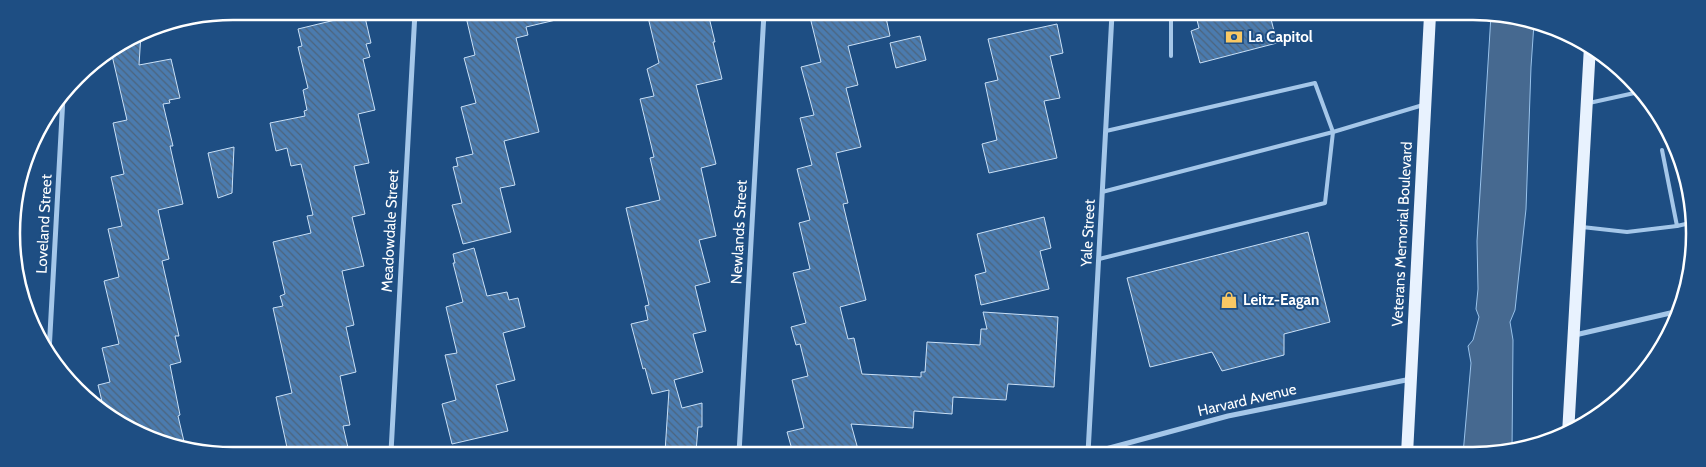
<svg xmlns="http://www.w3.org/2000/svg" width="1706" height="467" font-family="Cabin,sans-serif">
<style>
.water{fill:#466990;stroke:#98c2eb}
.building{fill:url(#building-back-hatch);stroke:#c9e0f7}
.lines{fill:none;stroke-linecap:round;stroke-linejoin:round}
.lane{stroke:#a5c7e9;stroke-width:4}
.street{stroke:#a5c7e9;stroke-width:5}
.primary{stroke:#e8f2fe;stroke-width:12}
.labels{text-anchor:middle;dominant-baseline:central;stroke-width:4;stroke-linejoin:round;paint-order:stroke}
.poi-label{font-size:15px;font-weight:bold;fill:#fff;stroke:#1e4e83;text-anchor:start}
.street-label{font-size:15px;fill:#fff;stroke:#1e4e83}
.rim{fill:none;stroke:#fff;stroke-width:2.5}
</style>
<defs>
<pattern id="building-back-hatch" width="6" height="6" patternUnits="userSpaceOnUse" patternTransform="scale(1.25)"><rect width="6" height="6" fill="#4b7bae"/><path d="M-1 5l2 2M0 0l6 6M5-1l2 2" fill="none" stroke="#4c647d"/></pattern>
</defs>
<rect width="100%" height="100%" fill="#1e4e83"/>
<path class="water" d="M1491,15H1516L1534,23L1531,67L1526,209L1515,310L1510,322L1513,340L1512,451L1501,454H1463L1471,363L1468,346L1473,340L1479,317L1476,309L1478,289L1477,241Z"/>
<g class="building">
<path d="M473,12H559L560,19L526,27L528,35L516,38L539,132L504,141L515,185L500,188L511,232L463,244L452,205L462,203L453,167L458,166L456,158L473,154L461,107L476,103L464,58L475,55L466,17L474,15Z"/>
<path d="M364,13L371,43L366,44L370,57L363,59L375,110L358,114L369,163L354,166L365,214L352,217L364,266L342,271L354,325L346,327L356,372L340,376L350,425L343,426L349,452H288L276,397L292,393L273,308L283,306L280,296L285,294L273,242L311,233L307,216L313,215L301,164L291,166L287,148L276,151L270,123L305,116L304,111L307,110L303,90L308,88L298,47L302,46L298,29Z"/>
<path d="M647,13H708L715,42H713L722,79L696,85L716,164L701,168L716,236L699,240L710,282L695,286L706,331L693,334L703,372L674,380L682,408L702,403V427H698L696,452H665L669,390L652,394L645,368L643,369L631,324L648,320L645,306L649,305L626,208L660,200L650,158L654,157L640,99L654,96L647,69L659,63Z"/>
<path d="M809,13H885L890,36L848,46L858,85L846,88L861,147L836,153L848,203L843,204L866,300L840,307L848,339L854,338L862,374L921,377V372H925L927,342L980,345L981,329H987L983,312L1058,317L1054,387L1008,384L1006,400L953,397L952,414L914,411L913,428L851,424L859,453H793L787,432L804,428L792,380L808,376L800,344L796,345L791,327L806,323L793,273L810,269L799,223L810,220L797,169L812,165L800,118L814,115L801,67L821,62Z"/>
<path d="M1219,14L1270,15L1277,43L1200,63L1191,31L1199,28L1197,20Z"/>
<path d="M1057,24L1063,53L1050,56L1060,98L1044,101L1057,158L989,173L982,144L997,140L985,83L998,80L988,39Z"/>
<path d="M141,33L139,65L171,59L180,98L169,100L170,103L163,104L173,146H170L183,204L158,210L169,259L162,261L179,336H175L181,362L170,365L180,415L178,416L186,450L110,418L105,414L98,385L110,382L102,348L119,344L104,281L119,277L108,229L122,226L111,177L124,174L113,123L127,120L111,51Z"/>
<path d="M920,36L926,60L896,68L890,43Z"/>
<path d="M234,147L232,193L218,198L208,153Z"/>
<path d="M1044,217L1051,248L1040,251L1049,289L981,305L975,275L986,272L977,234Z"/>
<path d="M1308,232L1330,322L1284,334V355L1222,371L1212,352L1150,367L1127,278Z"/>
<path d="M474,248L487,296L507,292L509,300L518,298L525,327L503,333L515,380L496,385L508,431L452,444L442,404L456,400L445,355L457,353L446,307L463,302L453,263H455L453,254Z"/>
</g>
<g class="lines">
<g class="lane">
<path d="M1171,14V56"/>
<path d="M1322,15L1323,18"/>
<path d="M1589,103L1639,92"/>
<path d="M1662,150L1677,226L1690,223"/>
<path d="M1102,192L1333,132L1315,83L1106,131"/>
<path d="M1582,227L1627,232L1677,226"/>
<path d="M1099,259L1325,203L1333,132L1423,105"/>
</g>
<g class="street">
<path d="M1575,335L1679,311"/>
<path d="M49,352L63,97"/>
<path d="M391,452L415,12"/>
<path d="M739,453L764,13"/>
<path d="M1088,453L1112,14"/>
<path d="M1091,453L1228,416L1411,379"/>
</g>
<g class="primary">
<path d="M1568,434L1590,46"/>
<path d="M1407,454L1430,15"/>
</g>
</g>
<defs>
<g id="bank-bare" transform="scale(1.35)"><path d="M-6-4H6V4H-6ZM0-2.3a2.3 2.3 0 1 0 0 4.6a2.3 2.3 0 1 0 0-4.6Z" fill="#f8c864" stroke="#1e4e83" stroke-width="2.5" paint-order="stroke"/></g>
<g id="shop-bare" transform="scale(1.35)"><path d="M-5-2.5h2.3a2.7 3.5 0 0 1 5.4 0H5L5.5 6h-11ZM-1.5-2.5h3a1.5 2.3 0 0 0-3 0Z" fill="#f8c864" stroke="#1e4e83" stroke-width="2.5" paint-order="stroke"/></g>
</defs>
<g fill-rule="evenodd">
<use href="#bank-bare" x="1234" y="37"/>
<use href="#shop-bare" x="1229" y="300"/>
</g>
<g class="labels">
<g class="poi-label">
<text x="1248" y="37">La Capitol</text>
<text x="1243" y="300">Leitz-Eagan</text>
</g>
<g class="street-label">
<text transform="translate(44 224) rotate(-87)">Loveland Street</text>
<text transform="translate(390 231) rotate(-87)">Meadowdale Street</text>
<text transform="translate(739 232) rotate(-87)">Newlands Street</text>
<text transform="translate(1088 233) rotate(-87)">Yale Street</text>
<text transform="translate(1402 234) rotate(-87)">Veterans Memorial Boulevard</text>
<text transform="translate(1247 400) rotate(-13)">Harvard Avenue</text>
</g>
</g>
<path d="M0 0H1706V467H0ZM233 20H1473A213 213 0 0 1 1686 233V234A213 213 0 0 1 1473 447H233A213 213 0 0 1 20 234V233A213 213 0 0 1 233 20Z" fill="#1e4e83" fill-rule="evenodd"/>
<path class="rim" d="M233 20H1473A213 213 0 0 1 1686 233V234A213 213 0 0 1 1473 447H233A213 213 0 0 1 20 234V233A213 213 0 0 1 233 20Z"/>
</svg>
